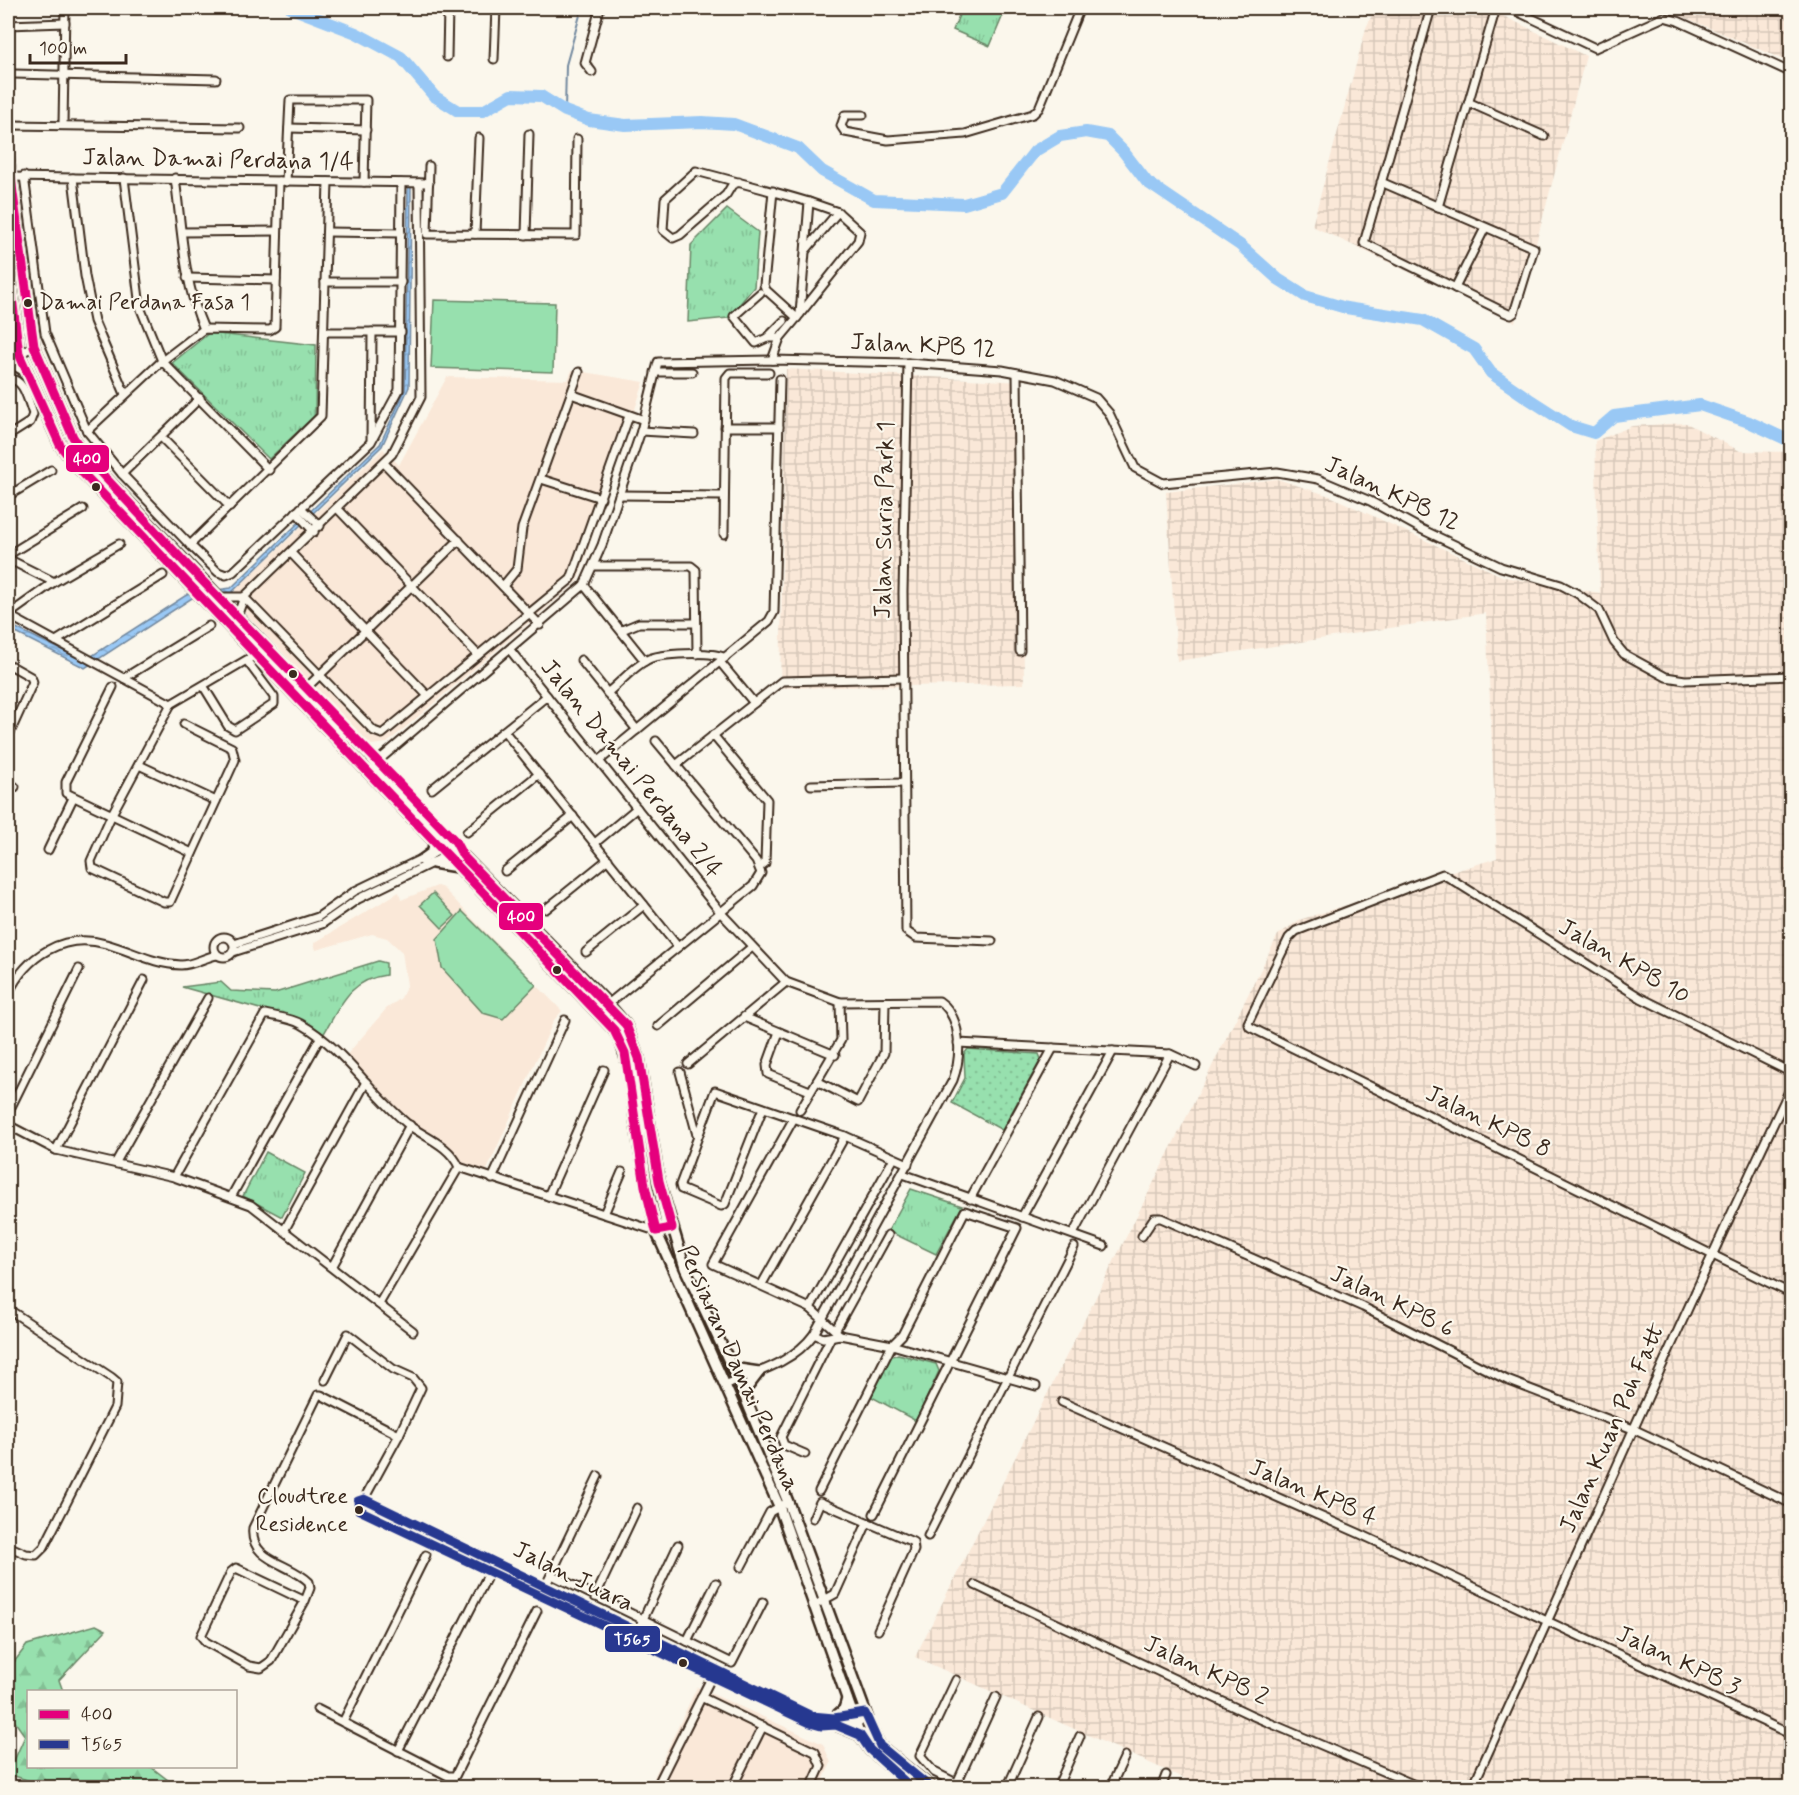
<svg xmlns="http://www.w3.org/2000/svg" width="1799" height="1795" font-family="Mynerve,sans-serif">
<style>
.built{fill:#fae8d8}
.industrial{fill:url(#industrial-grid)}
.grass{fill:url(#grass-dots);stroke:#698566;stroke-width:1.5}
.forest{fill:url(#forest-firs);stroke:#698566;stroke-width:1.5}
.park{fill:url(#park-tufts);stroke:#698566;stroke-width:1.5}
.pitch{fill:#97e0ae;stroke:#698566;stroke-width:1.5}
.water{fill:url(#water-waves);stroke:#73899f;stroke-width:1.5}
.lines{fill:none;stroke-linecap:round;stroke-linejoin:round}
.stream{stroke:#73899f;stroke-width:2}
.river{stroke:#99c8f5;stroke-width:12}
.street-casing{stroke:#3b2a1e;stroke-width:11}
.secondary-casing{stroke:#3b2a1e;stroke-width:14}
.street{stroke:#fbf7ec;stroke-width:7}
.secondary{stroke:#fbf7ec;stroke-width:9}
.bus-1-casing{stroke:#fbf7ec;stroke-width:14}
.bus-2-casing{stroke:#fbf7ec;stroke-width:14}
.bus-1{stroke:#e5007d;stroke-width:9}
.bus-2{stroke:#283890;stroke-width:9}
.bus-dot{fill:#3b2a1e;stroke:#fbf7ec;stroke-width:2}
.labels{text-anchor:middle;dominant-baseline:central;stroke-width:4.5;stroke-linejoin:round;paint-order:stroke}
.bus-label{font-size:22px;fill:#3b2a1e;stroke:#fbf7ec;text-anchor:start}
.street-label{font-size:24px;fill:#3b2a1e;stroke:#fbf7ec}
.line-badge{stroke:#fbf7ec;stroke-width:2}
.badge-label{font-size:16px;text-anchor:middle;font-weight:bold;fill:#fff}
</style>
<defs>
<pattern id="industrial-grid" width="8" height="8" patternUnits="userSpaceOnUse" patternTransform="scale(1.5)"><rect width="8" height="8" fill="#fae8d8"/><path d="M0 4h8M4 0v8" fill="none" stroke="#d7c7b9"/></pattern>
<pattern id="grass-dots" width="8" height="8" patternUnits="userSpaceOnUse" patternTransform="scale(1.5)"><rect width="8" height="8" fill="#97e0ae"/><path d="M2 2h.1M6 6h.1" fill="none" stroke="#83c095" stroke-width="1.8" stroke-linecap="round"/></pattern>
<pattern id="forest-firs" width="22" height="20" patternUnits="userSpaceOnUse" patternTransform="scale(1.5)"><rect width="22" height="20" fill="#97e0ae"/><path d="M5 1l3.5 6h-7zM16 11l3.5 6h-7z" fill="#83c095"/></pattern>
<pattern id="park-tufts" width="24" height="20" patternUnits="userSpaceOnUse" patternTransform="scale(1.5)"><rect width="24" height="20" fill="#97e0ae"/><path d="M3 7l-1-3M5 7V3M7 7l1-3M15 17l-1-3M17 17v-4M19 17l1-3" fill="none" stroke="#83c095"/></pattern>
<pattern id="water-waves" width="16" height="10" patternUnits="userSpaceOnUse" patternTransform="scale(1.5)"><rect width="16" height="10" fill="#99c8f5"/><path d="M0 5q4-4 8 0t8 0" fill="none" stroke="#85acd2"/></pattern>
</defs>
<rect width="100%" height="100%" fill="#fbf7ec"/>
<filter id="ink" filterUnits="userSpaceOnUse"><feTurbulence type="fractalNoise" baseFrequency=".0167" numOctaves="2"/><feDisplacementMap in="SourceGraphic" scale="12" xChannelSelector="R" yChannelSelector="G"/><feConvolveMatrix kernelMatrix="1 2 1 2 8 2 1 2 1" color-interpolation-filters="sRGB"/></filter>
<g filter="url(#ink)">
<g class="built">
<path d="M572,370L644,382L577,582L387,743L371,745L244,612L235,590L383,449L399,465L447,377L568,380Z"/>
<path d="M437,886L443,888L562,1011L554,1020L486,1172L459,1161L436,1137L414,1126L345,1057L386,1009L401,998L407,985L402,952L387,938L372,934L316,950L314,943L399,892L401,900Z"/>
<path d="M697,1687L823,1744L831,1763L820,1787L649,1788Z"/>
</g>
<g class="industrial">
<path d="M1375,8H1487L1586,56L1515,322L1312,226L1366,28Z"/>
<path d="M1663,8H1791V63Z"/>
<path d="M786,369L1022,382L1024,684L780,688Z"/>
<path d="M1686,423L1740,451L1791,452V1787H1203L915,1657L1278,935L1299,920L1497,858L1486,613L1177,661L1166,492L1277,479L1330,496L1504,577L1600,593L1595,441L1632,426Z"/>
</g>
<path class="grass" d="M968,1049L1039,1054L1041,1059L1002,1130L952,1103L965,1078L964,1054Z"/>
<path class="forest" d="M96,1625L106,1630L59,1680L63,1691L28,1692V1766L151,1767L177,1787H49L8,1774L25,1736L8,1712V1670L27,1645Z"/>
<g class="park">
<path d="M962,8H1006L990,46L953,30Z"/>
<path d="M727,209L758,232L754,287L728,318L688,322L691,245Z"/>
<path d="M209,333L316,345L315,415L269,459L172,363Z"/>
<path d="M378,961L386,963V975C349,980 341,1005 323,1035L306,1022L182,987L221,982L231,991L275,993Z"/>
<path d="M266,1152L305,1173L282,1217L243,1196Z"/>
<path d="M911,1189L962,1206L936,1254L888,1231Z"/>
<path d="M898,1354L936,1364L939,1371L916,1421L870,1396L889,1357Z"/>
</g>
<g class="pitch">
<path d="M434,300L555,303L553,372L431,368Z"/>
<path d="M433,893L455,916L442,928L420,905Z"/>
<path d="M462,911L536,985L503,1019L483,1013L442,968L437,939Z"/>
</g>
<path class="water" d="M408,187H411L409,387L382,446L230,594L192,598L85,668L8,629V624L84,661L188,594L231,588L380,444L405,390Z"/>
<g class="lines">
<path class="stream" d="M565,111L566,65L582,8"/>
<g class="river">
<path d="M205,8H220"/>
<path d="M291,8L356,33L401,57L434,96L458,111H483L511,95L541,96L565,111L589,120L625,125L702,122L734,124L798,148L822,171L874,200L964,204L1002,193L1035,151L1060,136L1086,132L1108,136L1123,151L1147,182L1240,245L1278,279L1305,296L1346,308L1423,320L1474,349L1491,373L1529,399L1571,426L1594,433L1614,416L1700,405L1749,422L1792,442"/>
</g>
<g class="street-casing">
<g id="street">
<path d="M1510,8L1595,48L1664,17L1678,21L1792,73"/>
<path d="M8,25L65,23"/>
<path d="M447,57L448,8"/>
<path d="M494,59L496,8"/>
<path d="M592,72L585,63L600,8"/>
<path d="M14,74L216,79"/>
<path d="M1470,103L1544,136"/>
<path d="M863,115H845L841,126L845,132L888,140L965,134L1033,114L1039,108L1080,8"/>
<path d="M63,124L65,8"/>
<path d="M8,125L240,128"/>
<path d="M289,128L366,130"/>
<path d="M429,166L427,234L576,235L577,139"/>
<path d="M24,176L45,333L87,431L122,474L190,545L218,572L226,575L233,572L371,442L399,390L401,183"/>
<path d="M8,177L429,183"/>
<path d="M73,178L85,276L94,321L125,394"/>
<path d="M124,178L140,307L162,361L269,470"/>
<path d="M175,178C182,230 183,282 204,329"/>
<path d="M286,182L290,100H366L364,182"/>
<path d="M739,182L732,185L726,195L680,235L673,238L663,230L665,199L696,171C734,181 772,191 809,202L800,314L780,338L772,360"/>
<path d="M1381,182L1534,248L1514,313L1511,315L1504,312L1364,243L1431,8"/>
<path d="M773,191L764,285L766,290L797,318"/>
<path d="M809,202L838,212"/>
<path d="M1438,207L1496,8"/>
<path d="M182,232L277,231"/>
<path d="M327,232L401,233"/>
<path d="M475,234L479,138"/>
<path d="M526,235L529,134"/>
<path d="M187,278L276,280"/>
<path d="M325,282H401"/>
<path d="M1455,288L1485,228"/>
<path d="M760,293L734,316L756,343L767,338H780"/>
<path d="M800,314L858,241L860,232L838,212L806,250"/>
<path d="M324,332H401"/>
<path d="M767,338L784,321"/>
<path d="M8,361L34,346"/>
<path d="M908,363L903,592L906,931L916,938L992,941"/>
<path d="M655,372H692"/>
<path d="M1017,373L1020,651"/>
<path d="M8,379C24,377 28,401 33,414L30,422L8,436"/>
<path d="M571,394L644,420"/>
<path d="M725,427H779"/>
<path d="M87,431L162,361L204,329L270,330L275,327L279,181"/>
<path d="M641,431L694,434"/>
<path d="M161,437L230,507"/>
<path d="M371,440L372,332"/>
<path d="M384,463L540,625"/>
<path d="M122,474L200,398"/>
<path d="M541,479L601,498"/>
<path d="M619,495L724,496"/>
<path d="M8,496L51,470"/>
<path d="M301,508L320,526"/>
<path d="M337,508L478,655"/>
<path d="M296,512L314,532"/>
<path d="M724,534L726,378L730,373H769"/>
<path d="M119,544L54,582L8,615L171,704"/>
<path d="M190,545L321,416L328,182"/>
<path d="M291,553L428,696"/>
<path d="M8,555L83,509"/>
<path d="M8,559L54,582"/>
<path d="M594,566H691L696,570L697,654"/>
<path d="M584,585L645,661"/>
<path d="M503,586L517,569L522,528L579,372"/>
<path d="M220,597H244"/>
<path d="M244,597L374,731L382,734L571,579L629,416"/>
<path d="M238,614L244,597L392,454L421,397L419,183"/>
<path d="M622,630L639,623H696"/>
<path d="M56,641L163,575"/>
<path d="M510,650L721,913L786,982L840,1002L939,1001C962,1016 962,1056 953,1080L814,1334C794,1362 758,1372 727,1384"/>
<path d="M581,660L637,730"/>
<path d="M720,662L754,703"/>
<path d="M8,664L31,677L33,682L8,737"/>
<path d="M124,678L209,626"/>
<path d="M113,687L66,782V793L192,853"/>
<path d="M204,687L228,726L235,730L274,704V697L247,661"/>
<path d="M607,693C620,683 632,668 647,660C659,653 713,651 725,658"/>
<path d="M297,697L459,540"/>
<path d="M171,704L112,814L91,861L92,868L164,902H170L235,760L232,748L184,724"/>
<path d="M171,704L255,655"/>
<path d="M504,731L678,947"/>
<path d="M713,735L767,800L765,863L760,867"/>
<path d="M378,761L584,585L602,545L641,431L658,362L772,360L908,363L1002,370L1055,380L1096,398L1109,413L1135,468L1163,483L1277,472L1318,479L1370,501L1421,529L1501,567L1561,585L1578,594L1599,610L1614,642L1624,654L1666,677L1685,680L1792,676"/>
<path d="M599,761L769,621L774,612L780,379"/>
<path d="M139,765L216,801"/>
<path d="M676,765L782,681L903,678"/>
<path d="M8,782L15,787"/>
<path d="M811,785L903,783"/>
<path d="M432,789L547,696"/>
<path d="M467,832L539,774"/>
<path d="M595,843L637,808"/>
<path d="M48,850L73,798"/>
<path d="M505,871L573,816"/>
<path d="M546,909L608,859"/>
<circle cx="224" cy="947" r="10"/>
<path d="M234,944L318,917L355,891L446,847"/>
<path d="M233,952L322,924L358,899L452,853"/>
<path d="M586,952L644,905"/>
<path d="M8,994C26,956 63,932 106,944C132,951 153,964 181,965C193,965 205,957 217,955"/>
<path d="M608,1004L753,886L761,873L756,861L656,741"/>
<path d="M744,1017L835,1055"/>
<path d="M658,1026L752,947"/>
<path d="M779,1032L767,1065L768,1074L810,1091"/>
<path d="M958,1043L1170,1054L1196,1066"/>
<path d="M688,1064L786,982"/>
<path d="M680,1072L697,1135"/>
<path d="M1792,1073L1641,998L1443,874L1296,931L1289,938L1248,1023L1250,1027L1792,1294"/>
<path d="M817,1081L858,1102L884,1053L885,1002"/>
<path d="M763,1108L725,1204L721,1206L681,1189L680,1185L715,1091L845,1136L908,1164"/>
<path d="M800,1110L841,1040L840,1002"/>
<path d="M8,1113L79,969"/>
<path d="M794,1118L713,1264L810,1308L840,1335"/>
<path d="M8,1125L56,1150L174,1177L251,1205L413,1331"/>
<path d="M56,1150L144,980"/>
<path d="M116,1162L208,998"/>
<path d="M459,1167L656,1231L672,1228"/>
<path d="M903,1174L1104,1246"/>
<path d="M174,1177L265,1014C277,1017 291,1018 301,1024C344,1048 372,1096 410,1126C427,1138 450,1146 459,1167"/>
<path d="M492,1179L565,1020"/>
<path d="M548,1196L604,1070"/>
<path d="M231,1197L320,1038"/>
<path d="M970,1199L1053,1048"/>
<path d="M604,1214L622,1172"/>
<path d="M1022,1217L1113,1051"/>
<path d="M285,1229L366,1082"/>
<path d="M1073,1234L1170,1054"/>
<path d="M1142,1236L1154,1218H1161L1363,1307L1507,1380L1633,1429L1792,1504"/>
<path d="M332,1267L410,1125"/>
<path d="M762,1284L845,1136"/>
<path d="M379,1304L459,1167"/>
<path d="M810,1308L894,1158"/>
<path d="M8,1309L111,1377L117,1382L115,1407L44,1547L36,1555L26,1554L8,1546"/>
<path d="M836,1329L888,1235"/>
<path d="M814,1334L823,1338L840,1335L892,1345L1036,1386"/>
<path d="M325,1380L348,1334L393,1369L413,1378L421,1388L399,1435L364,1499L358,1501L359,1510L365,1511L810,1723L821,1726L868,1720"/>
<path d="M1062,1402L1358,1533L1792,1735"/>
<path d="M805,1454L784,1445L781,1437L830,1339"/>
<path d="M819,1491L892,1345L902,1335L965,1211L1017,1228L874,1514"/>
<path d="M364,1499L812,1716L834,1718L865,1713"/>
<path d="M813,1518L820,1502L913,1542L914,1550L878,1630"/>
<path d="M928,1536L1074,1247"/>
<path d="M741,1567L770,1512L788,1502"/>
<path d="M552,1575L732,1663L763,1602"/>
<path d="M546,1585L598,1476"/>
<path d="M975,1585L1251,1715L1422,1788"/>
<path d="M595,1597L637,1508"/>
<path d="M305,1601L236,1568L231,1572L201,1636L206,1642L249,1666L261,1668L271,1661L305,1601L310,1588L309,1582C290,1563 249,1561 253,1528L318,1395H321L399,1435"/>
<path d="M813,1606L835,1594L867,1523"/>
<path d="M637,1632L678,1545"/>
<path d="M687,1641L716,1583"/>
<path d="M956,1680L920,1756L934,1772L966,1788"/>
<path d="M701,1697L815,1752L821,1766L811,1788"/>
<path d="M317,1709L448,1776H455L537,1611"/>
<path d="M343,1722L426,1555"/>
<path d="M398,1751L491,1569"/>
<path d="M957,1783L996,1697"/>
<path d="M656,1788L714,1672"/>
<path d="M732,1788L763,1726"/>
<path d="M1007,1788L1039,1717"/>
<path d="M1057,1788L1080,1736"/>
<path d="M1110,1788L1125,1756"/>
<path d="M1161,1788L1166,1775"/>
<path d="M1472,1788C1579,1554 1681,1317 1792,1085"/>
</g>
</g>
<g class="secondary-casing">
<g id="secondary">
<path d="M8,157L34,346L73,437L87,458L368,754L384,775L608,1004L626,1025L639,1058L659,1181L685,1268L738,1380L788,1502L872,1730L880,1746L932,1788"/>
<path d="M8,264L19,354L60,445L76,466L614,1030C631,1057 631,1093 636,1125C641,1161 648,1196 656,1231L779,1506L860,1735L870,1750L913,1788"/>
<path d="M8,355L16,339"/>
<path d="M8,365H15L27,372"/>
<path d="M422,860L433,852L434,841"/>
<path d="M433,863L457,867"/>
<path d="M732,1368L759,1372"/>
<path d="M743,1393L759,1372"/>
<path d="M834,1718L844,1709L847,1699"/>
<path d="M836,1725L860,1735"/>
</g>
</g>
<use href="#street" class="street"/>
<use href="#secondary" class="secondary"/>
<g class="bus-1-casing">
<path id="bus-1" d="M8,157L34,346L73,437L87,458L189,567L455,841L463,856L626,1025L639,1058L659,1181L672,1228L656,1231L645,1186L625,1053L614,1030L76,466L60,445L19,354L8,264"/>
</g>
<g class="bus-2-casing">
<path id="bus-2" d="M912,1788L870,1750L860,1735L836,1725L821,1726L810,1723L359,1510L358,1501L364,1499L812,1716L834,1718L865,1713L880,1746L931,1788"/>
</g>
<use href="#bus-1" class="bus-1"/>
<use href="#bus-2" class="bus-2"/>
</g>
</g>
<g class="bus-dot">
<circle cx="28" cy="303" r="5"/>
<circle cx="96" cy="487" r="5"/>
<circle cx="293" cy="674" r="5"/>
<circle cx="557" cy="970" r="5"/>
<circle cx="359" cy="1510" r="5"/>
<circle cx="683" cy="1663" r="5"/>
</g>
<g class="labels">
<g class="bus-label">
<text x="39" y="303">Damai Perdana Fasa 1</text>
<text x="348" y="1497" text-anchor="end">Cloudtree<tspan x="348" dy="28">Residence</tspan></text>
</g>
<g class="street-label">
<text transform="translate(218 160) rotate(1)">Jalan Damai Perdana 1/4</text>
<text transform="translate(923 346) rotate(3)">Jalan KPB 12</text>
<text transform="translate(1392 494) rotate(25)">Jalan KPB 12</text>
<text transform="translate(885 520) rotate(-89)">Jalan Suria Park 1</text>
<text transform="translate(631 769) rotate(51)">Jalan Damai Perdana 2/4</text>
<text transform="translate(1624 962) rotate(30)">Jalan KPB 10</text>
<text transform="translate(1488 1122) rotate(26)">Jalan KPB 8</text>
<text transform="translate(1392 1302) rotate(26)">Jalan KPB 6</text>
<text transform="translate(738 1368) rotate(66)">Persiaran Damai Perdana</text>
<text transform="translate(1613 1428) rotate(-66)">Jalan Kuan Poh Fatt</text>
<text transform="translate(1313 1493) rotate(23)">Jalan KPB 4</text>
<text transform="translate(573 1577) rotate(26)">Jalan Juara</text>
<text transform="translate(1678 1661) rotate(25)">Jalan KPB 3</text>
<text transform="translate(1206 1671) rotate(25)">Jalan KPB 2</text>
</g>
</g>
<g class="line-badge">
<rect x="65" y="444" width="45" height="29" rx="6" fill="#e5007d"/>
<rect x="498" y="902" width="46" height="29" rx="6" fill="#e5007d"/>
<rect x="604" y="1625" width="57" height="28" rx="6" fill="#283890"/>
</g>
<g class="badge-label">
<text x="87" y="464">400</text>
<text x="521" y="922">400</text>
<text x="632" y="1645">T565</text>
</g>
<rect width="1799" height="1795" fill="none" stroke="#fbf7ec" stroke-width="30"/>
<rect x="15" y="15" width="1769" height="1765" fill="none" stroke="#3b2a1e" stroke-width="2" filter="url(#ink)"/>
<rect x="27" y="1690" width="210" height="78" fill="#fbf7ec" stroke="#aea59a" stroke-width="1.5"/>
<rect x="39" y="1710" width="30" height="9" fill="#e5007d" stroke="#aea59a" stroke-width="1.5"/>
<text x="81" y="1720" font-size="18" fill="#3b2a1e">400</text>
<rect x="39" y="1740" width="30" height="9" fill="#283890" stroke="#aea59a" stroke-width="1.5"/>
<text x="81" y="1750" font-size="18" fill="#3b2a1e">T565</text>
<path d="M30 54v9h96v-9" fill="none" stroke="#3b2a1e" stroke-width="3"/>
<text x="39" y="54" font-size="18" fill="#3b2a1e" stroke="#fbf7ec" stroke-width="4.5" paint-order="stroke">100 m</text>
</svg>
